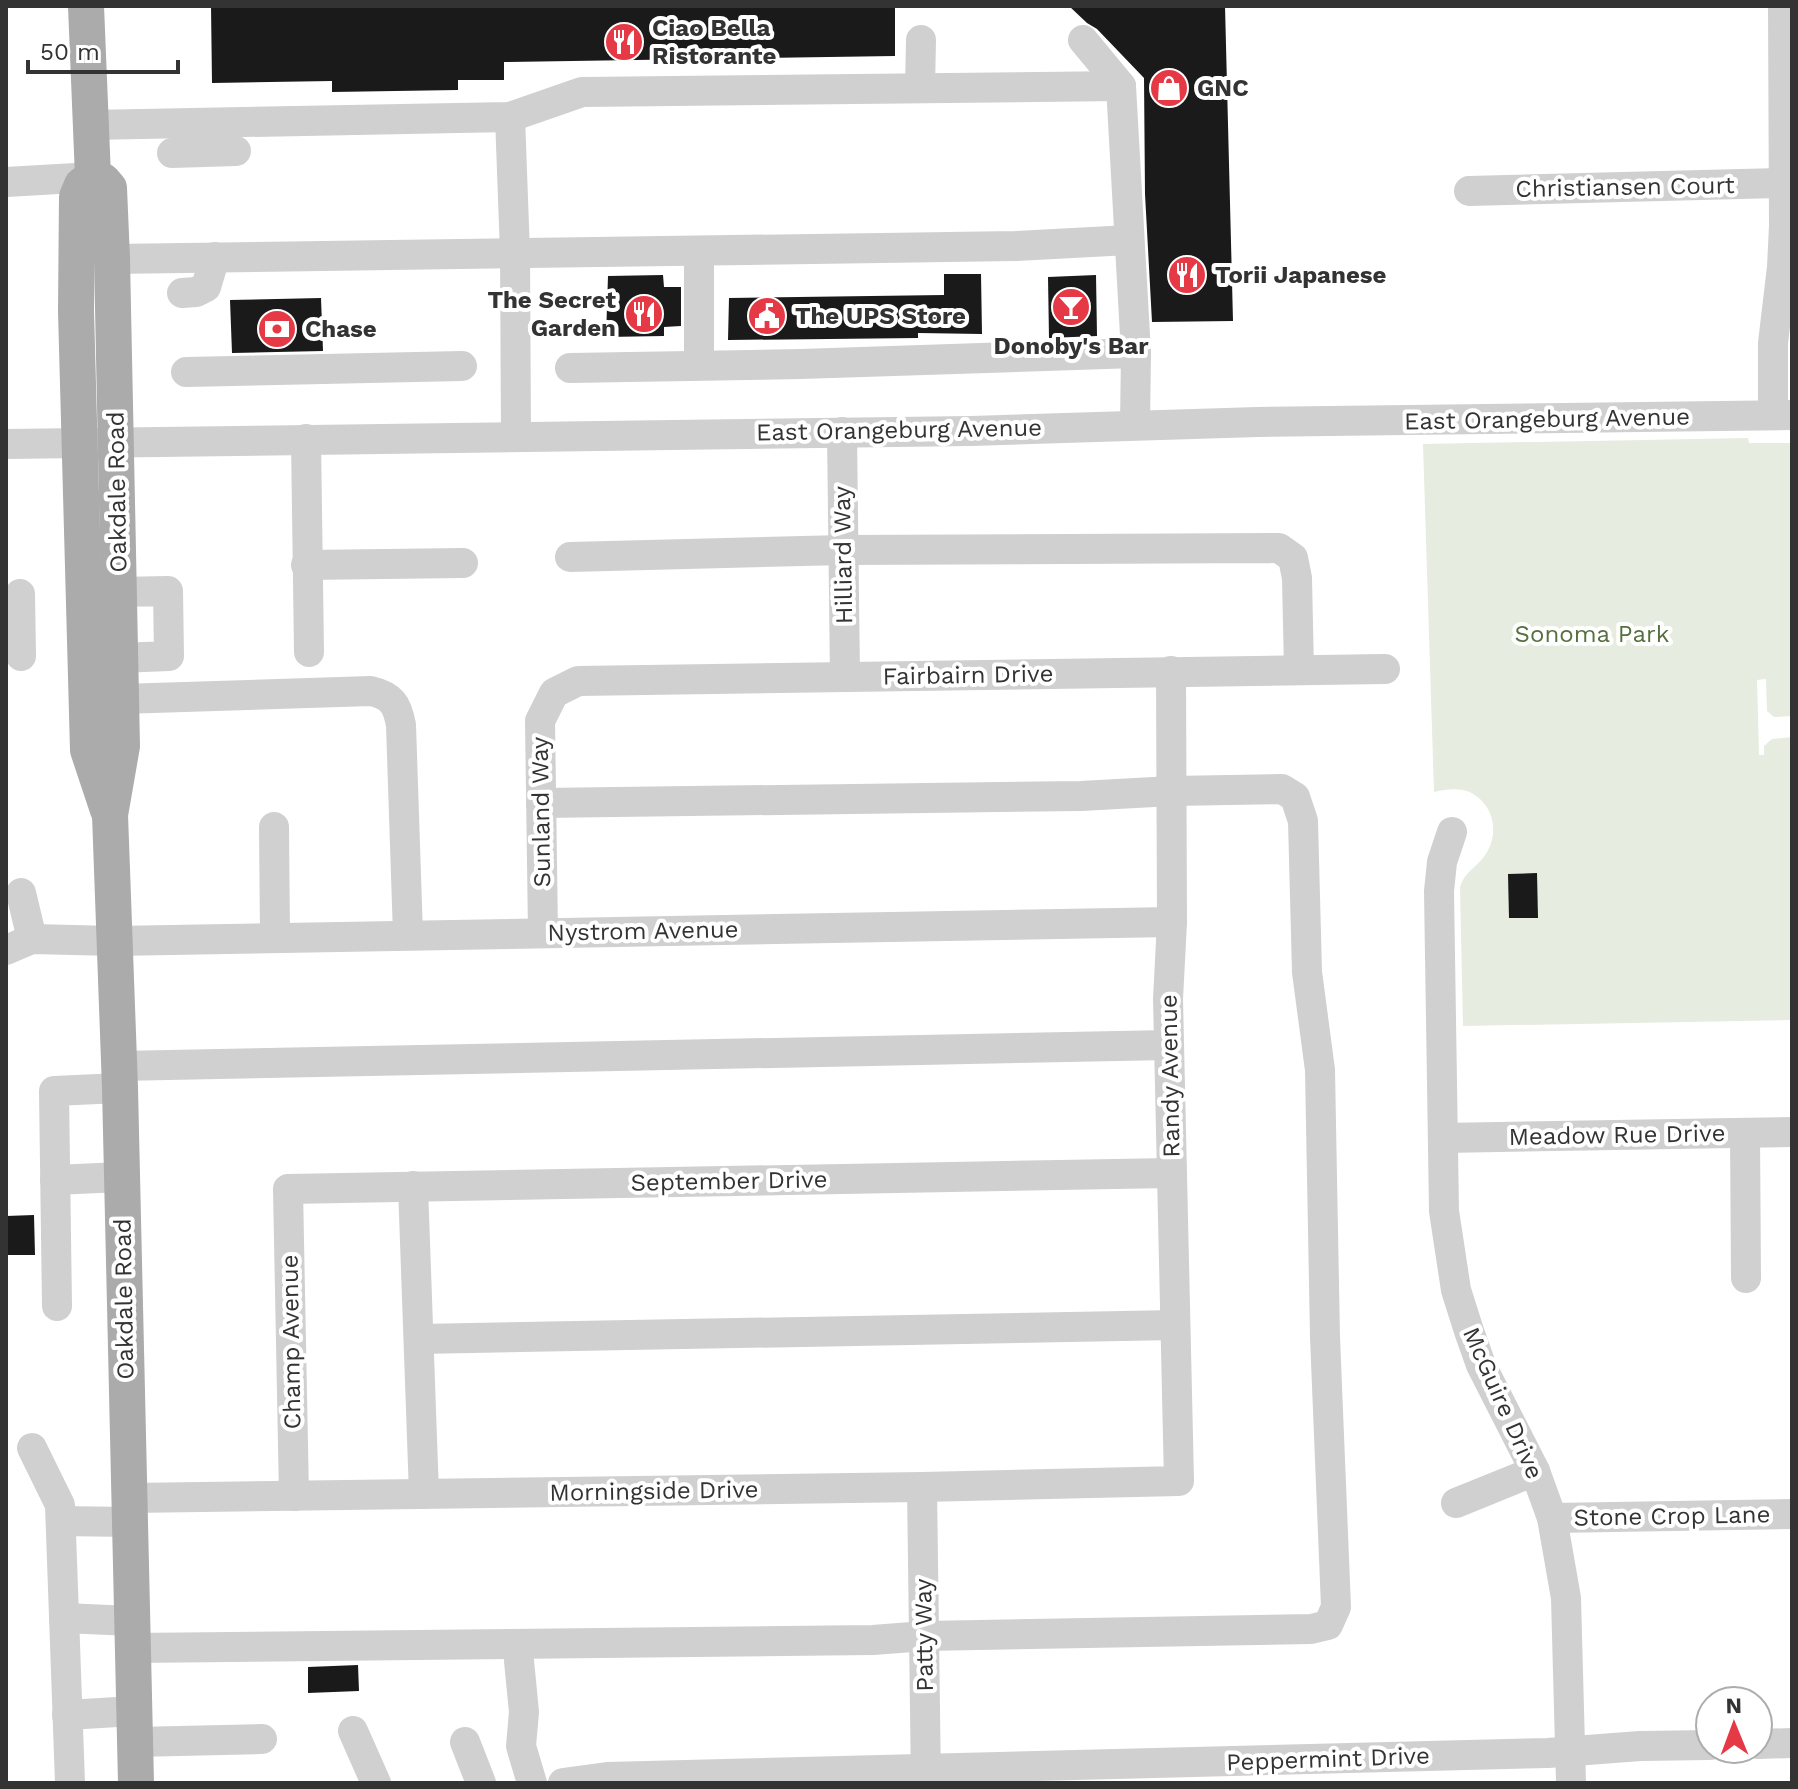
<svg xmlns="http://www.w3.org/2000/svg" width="1798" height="1789" font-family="'Work Sans',sans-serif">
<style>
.green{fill:#e6ecdf}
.building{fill:#1a1a1a}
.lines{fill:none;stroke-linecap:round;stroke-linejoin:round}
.minor{stroke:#d0d0d0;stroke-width:30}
.major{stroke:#ababab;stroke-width:36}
.labels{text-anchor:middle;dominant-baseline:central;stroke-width:8;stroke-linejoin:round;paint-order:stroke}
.poi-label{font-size:24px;font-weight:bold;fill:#333;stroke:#fff;text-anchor:start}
.street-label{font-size:24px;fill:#333;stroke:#fff}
.park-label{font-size:24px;fill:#56703f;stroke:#fff}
</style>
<rect width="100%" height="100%" fill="#fff"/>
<path class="green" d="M1748,438L1749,443H1792V716L1774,717L1767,711L1766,679L1757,680L1759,755H1764V746L1772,739L1792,737V1020L1463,1026L1460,887C1464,873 1475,868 1483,858C1497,840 1497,816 1481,800C1468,787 1452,788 1434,792L1423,444Z"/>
<g class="building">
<path d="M211,6H895V56L504,62V80H458V90L332,92V81L212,83Z"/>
<path d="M1069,6H1225L1233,321L1152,322L1145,194L1144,78L1097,29L1087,23Z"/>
<path d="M944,274H981L982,334L918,333V338L728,340L729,298L944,295Z"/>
<path d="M663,275L664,287H681V326L664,327V336L606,337L608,276Z"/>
<path d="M1096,275L1097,336L1049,338L1048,277Z"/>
<path d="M321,298L323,351L232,353L230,300Z"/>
<path d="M1537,873L1538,918H1509L1508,874Z"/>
<path d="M34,1215L35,1255H6V1216Z"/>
<path d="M358,1665L359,1691L308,1693V1667Z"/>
</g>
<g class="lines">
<g class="minor">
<path d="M1083,40L1121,86L1136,353L1135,425"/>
<path d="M920,88L921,40"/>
<path d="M510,117L515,253L516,436"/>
<path d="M90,125L510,117L582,92L1121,86"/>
<path d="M172,153L236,151"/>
<path d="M6,182L93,177"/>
<path d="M1469,191L1782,183"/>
<path d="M699,251V365"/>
<path d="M112,259L1016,246L1129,240"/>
<path d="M182,293L196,292L206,287L215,257"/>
<path d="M570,368L801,364L1136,353"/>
<path d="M186,372L462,366"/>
<path d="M1773,415V343L1782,267L1784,226L1783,6"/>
<path d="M842,432L845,677"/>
<path d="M306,439L309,652"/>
<path d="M6,444L971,431L1258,422L1792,415"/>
<path d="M570,557L843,550L1279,548L1293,558L1297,578L1299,670"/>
<path d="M306,565L463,563"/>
<path d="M118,592L168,591L169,656L119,658"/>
<path d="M20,594L21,656"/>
<path d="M121,699L371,691C392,696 397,704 401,725L408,935"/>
<path d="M274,827L275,937"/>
<path d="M1452,832L1442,862L1439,891L1444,1211L1456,1290L1469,1331L1481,1365L1535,1471L1552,1518L1566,1598L1571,1783"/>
<path d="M21,893L32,939"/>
<path d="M543,933L540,721L554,693L578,681L1385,669"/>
<path d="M6,950L32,939L114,941L1172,922"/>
<path d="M119,1066L1169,1045"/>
<path d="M1745,1133L1746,1278"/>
<path d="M1443,1138L1792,1132"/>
<path d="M55,1180L121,1177"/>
<path d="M413,1186L424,1494"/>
<path d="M57,1306L54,1091L120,1088"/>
<path d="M419,1339L1175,1325"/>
<path d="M32,1448L60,1505L70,1783"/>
<path d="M922,1487L926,1783"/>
<path d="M294,1496L288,1189L1171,1173"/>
<path d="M129,1498L922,1487L1179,1481L1168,999L1172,922L1171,671"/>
<path d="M1456,1503L1535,1471"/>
<path d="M1552,1518L1792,1514"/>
<path d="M61,1521L129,1522"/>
<path d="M64,1618L131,1621"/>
<path d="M131,1648L873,1640L925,1636L1311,1629L1328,1625L1336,1607L1325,1337L1320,1070L1307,972L1303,821L1295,797L1282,789L1172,791L1081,796L541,803"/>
<path d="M519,1661L524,1712L521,1746L532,1783"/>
<path d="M67,1715L134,1711"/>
<path d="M353,1731L376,1783"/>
<path d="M135,1742L262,1739"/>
<path d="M465,1742L481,1783"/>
<path d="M1758,1744L1792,1743"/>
<path d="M563,1783L607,1777L1548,1753L1640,1746L1710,1745"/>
</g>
<g class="major">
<path d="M86,6L93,177"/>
<path d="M93,177L103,181L109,188L112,259L122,746L110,815L120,1088L136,1783"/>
<path d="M93,177L82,185L77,197L76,311L88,750L108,810"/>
</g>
</g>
<defs>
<g id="restaurant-disc" transform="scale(2)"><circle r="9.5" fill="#e63946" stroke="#fff"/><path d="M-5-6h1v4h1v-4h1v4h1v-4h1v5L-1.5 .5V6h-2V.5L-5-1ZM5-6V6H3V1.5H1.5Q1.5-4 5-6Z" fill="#fff"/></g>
<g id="shop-disc" transform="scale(2)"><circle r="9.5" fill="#e63946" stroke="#fff"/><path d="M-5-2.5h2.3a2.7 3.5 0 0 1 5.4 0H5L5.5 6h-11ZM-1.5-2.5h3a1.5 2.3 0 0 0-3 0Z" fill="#fff"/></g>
<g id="bar-disc" transform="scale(2)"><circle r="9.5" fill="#e63946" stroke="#fff"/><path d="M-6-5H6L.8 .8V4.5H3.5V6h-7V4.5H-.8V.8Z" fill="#fff"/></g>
<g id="civic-disc" transform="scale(2)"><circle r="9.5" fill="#e63946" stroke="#fff"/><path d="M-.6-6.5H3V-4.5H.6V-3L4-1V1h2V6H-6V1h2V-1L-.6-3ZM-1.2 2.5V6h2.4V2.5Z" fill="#fff"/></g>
<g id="bank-disc" transform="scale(2)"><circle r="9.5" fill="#e63946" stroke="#fff"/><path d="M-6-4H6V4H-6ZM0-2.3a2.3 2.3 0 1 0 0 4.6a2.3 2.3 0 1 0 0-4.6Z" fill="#fff"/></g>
</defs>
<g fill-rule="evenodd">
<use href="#restaurant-disc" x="624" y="42"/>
<use href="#shop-disc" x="1169" y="88"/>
<use href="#restaurant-disc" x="1187" y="275"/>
<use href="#bar-disc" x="1071" y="307"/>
<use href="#restaurant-disc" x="644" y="314"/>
<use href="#civic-disc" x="767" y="316"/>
<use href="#bank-disc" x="277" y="329"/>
</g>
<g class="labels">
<g class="poi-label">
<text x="652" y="28">Ciao Bella<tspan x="652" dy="28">Ristorante</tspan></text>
<text x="1197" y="88">GNC</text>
<text x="1215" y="275">Torii Japanese</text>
<text x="616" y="300" text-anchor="end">The Secret<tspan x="616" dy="28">Garden</tspan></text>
<text x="795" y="316">The UPS Store</text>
<text x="305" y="329">Chase</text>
<text x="1071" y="346" text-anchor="middle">Donoby's Bar</text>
</g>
<g class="street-label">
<text transform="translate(1625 187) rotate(-1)">Christiansen Court</text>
<text transform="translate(1547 419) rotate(-1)">East Orangeburg Avenue</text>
<text transform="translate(899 430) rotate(-1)">East Orangeburg Avenue</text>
<text transform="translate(117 492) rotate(-91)">Oakdale Road</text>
<text transform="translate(843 555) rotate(-91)">Hilliard Way</text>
<text transform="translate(968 675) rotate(-1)">Fairbairn Drive</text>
<text transform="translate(541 812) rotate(-91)">Sunland Way</text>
<text transform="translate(643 931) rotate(-1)">Nystrom Avenue</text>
<text transform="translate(1170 1076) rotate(-91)">Randy Avenue</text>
<text transform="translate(1617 1135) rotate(-1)">Meadow Rue Drive</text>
<text transform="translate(729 1181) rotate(-1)">September Drive</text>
<text transform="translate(124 1299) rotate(-91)">Oakdale Road</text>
<text transform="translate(291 1342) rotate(-91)">Champ Avenue</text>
<text transform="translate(1503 1403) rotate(66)">McGuire Drive</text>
<text transform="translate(654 1491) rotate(-1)">Morningside Drive</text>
<text transform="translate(1672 1516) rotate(-1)">Stone Crop Lane</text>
<text transform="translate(924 1635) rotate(-91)">Patty Way</text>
<text transform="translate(1328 1759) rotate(-2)">Peppermint Drive</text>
</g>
<g class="park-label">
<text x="1592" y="634">Sonoma Park</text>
</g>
</g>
<rect width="1798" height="1789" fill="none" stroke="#333333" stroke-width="16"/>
<g transform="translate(1734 1725) rotate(359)"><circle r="38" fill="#ffffff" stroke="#adadad" stroke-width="2"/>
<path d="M0-6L14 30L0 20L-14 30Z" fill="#e63946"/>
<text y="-12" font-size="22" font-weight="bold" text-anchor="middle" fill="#333333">N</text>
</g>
<path d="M28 60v12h150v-12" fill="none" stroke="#333333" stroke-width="4"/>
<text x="40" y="60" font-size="24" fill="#333333" stroke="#ffffff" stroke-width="6" paint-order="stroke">50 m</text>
</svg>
